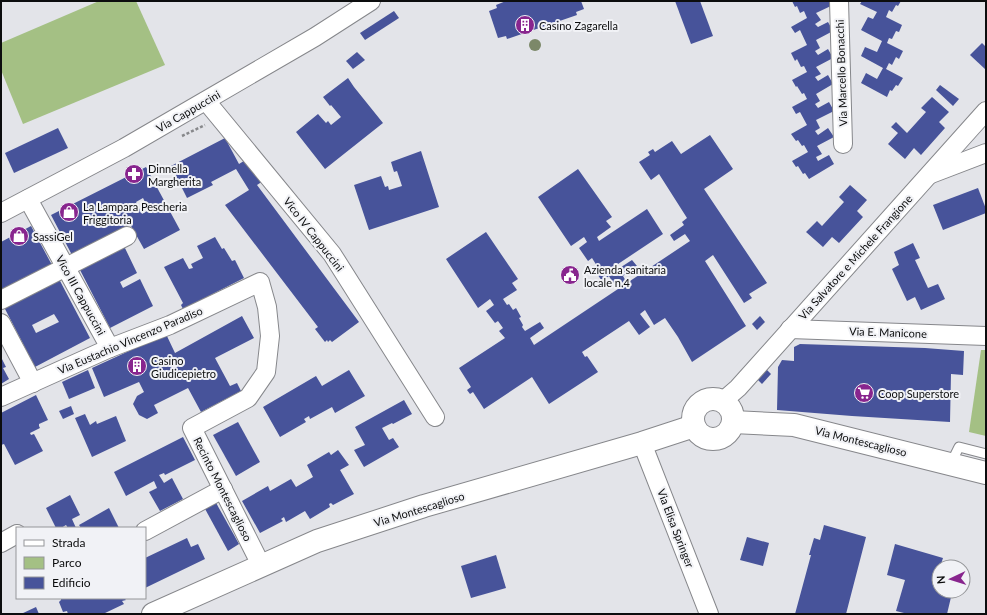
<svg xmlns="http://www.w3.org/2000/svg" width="987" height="615" font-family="Lato,sans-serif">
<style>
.green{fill:#a4c084}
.building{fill:#47539a;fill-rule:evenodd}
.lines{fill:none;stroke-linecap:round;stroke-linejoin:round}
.lane-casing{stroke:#86878b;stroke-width:11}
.street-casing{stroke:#86878b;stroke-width:20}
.secondary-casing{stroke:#86878b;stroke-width:24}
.path{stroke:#87888b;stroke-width:2.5;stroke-dasharray:3 2;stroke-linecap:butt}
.lane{stroke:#fff;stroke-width:9}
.street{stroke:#fff;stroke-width:18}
.secondary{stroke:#fff;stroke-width:22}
.tree{fill:#7c8869}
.labels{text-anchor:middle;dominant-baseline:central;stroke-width:4;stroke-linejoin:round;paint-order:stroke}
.poi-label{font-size:11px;fill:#0c0d0e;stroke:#f1f2f6;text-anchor:start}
.street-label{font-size:11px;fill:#0c0d0e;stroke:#f1f2f6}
</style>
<rect width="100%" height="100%" fill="#e3e4e9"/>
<g class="green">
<path d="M99,1H136L165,65L23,124L1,70V43Z"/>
<path d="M981,350H986V436L969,432Z"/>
</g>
<g class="building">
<path d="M506,1H581L584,9L576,12L577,15L507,39L506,36L498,38L489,11L497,8L496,5Z"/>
<path d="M675,1H700L713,36L691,44Z"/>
<path d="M792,1H831L833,5L816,13L821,20L815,24L818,27L828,22L833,31L816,40L820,48L815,51L818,55L828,49L833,58L816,67L821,74L815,77L818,81L828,75L833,84L816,94L820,101L815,104L818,108L829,102L834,111L816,120L820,128L815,131L818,135L828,128L834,137L817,146L822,154L816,157L818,161L829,155L834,164L809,179L805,173L803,174L798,166L796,167L792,161L808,152L804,145L802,146L798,140L796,141L791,134L807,125L800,112L796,114L792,107L807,99L804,93L802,94L797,86L796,87L792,80L807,72L804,66L801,67L797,59L795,61L791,53L807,45L800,30L795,33L791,27L807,18L804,11L800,13L797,6L795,7Z"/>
<path d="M862,1H901L898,6L896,5L892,12L889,10L886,17L902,25L899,32L896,31L892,39L889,38L887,43L903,51L899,59L896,57L892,65L889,63L886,69L903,78L898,86L896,85L892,91L890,90L887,97L861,83L866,73L877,79L883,68L861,56L865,47L877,52L882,41L861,30L868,17L873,19L877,12L860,4Z"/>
<path d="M394,11L399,18L365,40L360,33Z"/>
<path d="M982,43L986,47V70L970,55Z"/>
<path d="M357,52L365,60L353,69L346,61Z"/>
<path d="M348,78L354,87L383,123L325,169L296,132L318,114L326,123L328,121L331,125L341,117L331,105L330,106L323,97Z"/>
<path d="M940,85L959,99L953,106L936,90Z"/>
<path d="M932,97L949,112L939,122L945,128L921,155L914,148L905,159L888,144L898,133L891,127L896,122L907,133L926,112L921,108Z"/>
<path d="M58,128L68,148L14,173L5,153Z"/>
<path d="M710,135L733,169L704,189L767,283L749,294L752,298L744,303L713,255L705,261L746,326L692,362L678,337L665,318L654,325L645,310L640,314L650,327L639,335L629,321L582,352L585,357L587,356L598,372L549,404L532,377L484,409L473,392L470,394L467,390L471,387L459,368L505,338L499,331L503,328L498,321L495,323L486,311L494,305L490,299L478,308L446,259L486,232L518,279L512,283L517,290L503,299L507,305L509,304L513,310L516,308L521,317L519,318L523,325L522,327L525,331L540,322L544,328L530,338L534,345L621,287L617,281L613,283L609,276L602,281L593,268L597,266L592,258L588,261L579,248L587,242L584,237L571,246L538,197L578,169L612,217L606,221L611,227L597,237L599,241L647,209L663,234L618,264H617L615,265L618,269L632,260L637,266L623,276L627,283L690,241L685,234L674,241L670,235L684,225L682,222L687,218L659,174L651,180L639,162L650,155L648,152L653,149L655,152L672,141L681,154Z"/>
<path d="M225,138L239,164L247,159L263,181L257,185L359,322L332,342L330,340L328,342L327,340L325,342L315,329L318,327L225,205L249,190L236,169L211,182L213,185L187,198L171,166Z"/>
<path d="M421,151L439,207L369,230L354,185L381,176L385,187L388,186L389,190L402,186L397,171L394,172L391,162Z"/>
<path d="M146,167L180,230L144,249L130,224L72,255L51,215ZM143,198L149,210L142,214L136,202Z"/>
<path d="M850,185L867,200L857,211L863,217L839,243L832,237L823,247L806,232L817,221L822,226L844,202L839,197Z"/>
<path d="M978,188L986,209V213L943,230L933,205Z"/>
<path d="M31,226L52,265L1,291V242Z"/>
<path d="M215,237L222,249L224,248L232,261L235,260L244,278L183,309L181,305L183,303L164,267L183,258L189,269L193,268L191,264L203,258L197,246Z"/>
<path d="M913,243L920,258L915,260L928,288L938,284L945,299L921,310L915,297L907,301L892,269L899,265L894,252Z"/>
<path d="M124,246L137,273L120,282L123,288L140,279L153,306L110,328L79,268Z"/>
<path d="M59,279L90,338L35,367L4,307ZM54,314L59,322L36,333L32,325Z"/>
<path d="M242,316L254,338L215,358L230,386L237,383L241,391L201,412L188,388L154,405L158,413L147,419L139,415L133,404L137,396L144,392L139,382L104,397L92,368L166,334L175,353Z"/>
<path d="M760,316L765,322L757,330L752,324Z"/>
<path d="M800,344L925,348L964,351L963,375L951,374L950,422L852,416L777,410L778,367L782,360L794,361V347Z"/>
<path d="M1,357L6,367L3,368L9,379L1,384Z"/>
<path d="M765,368L771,374L762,384L756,378Z"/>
<path d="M88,370L95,388L69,399L62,382Z"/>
<path d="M349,370L365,396L335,413L332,407L310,419L309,416L304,419L306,422L280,437L263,407L316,376L322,386Z"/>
<path d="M36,395L48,420L39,424V426L40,428L30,433L31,435L34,434L43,451L15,465L4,444L1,445V413Z"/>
<path d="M404,400L412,414L393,424L392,423L382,428L389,440L393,438L399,447L364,467L354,450L365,445L355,427Z"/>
<path d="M71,406L74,414L63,419L59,411Z"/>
<path d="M85,414L90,425L96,421L97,424L116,416L126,441L92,457L75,418Z"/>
<path d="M238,422L260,462L236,476L213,435Z"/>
<path d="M183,437L195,460L165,475L164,473L159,475L164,483L172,478L183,499L160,511L149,492L157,488L154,481L126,496L114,472Z"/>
<path d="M338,450L349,465L340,470L354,494L333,505L331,503L329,504L330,507L310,519L305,511L286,522L284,517L281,519L283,521L260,533L242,501L268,486L270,491L291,479L296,487L313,477L307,465L329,452L331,455Z"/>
<path d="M70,495L80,515L72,519L76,528H68L66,525L61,528H56L46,508Z"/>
<path d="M215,501L239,544L228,551L204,507Z"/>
<path d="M109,508L119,528H81L79,525Z"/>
<path d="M824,525L866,537L846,614H795L811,555H809L814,538L820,540Z"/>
<path d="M747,537L769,543L763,566L740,560Z"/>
<path d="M187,538L191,547L198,544L205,559L145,588V558Z"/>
<path d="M895,544L943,558L940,567H939V571L934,588L939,589V591H945L952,593L947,614H908L896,611L905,580L887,575Z"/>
<path d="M496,555L506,588L471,598L461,566Z"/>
<path d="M61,598H124L126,600L122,601L124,604L103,614H68L67,611L63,612L59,602L61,600Z"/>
<path d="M36,607L39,614H21Z"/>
</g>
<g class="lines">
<g class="lane-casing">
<path id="lane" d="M951,463L959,447L986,454"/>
</g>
<g class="street-casing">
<g id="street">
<path d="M839,1L843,144"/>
<path d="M206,101L332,254L435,417"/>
<path d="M931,174L986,153"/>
<path d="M28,199L110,348"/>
<path d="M1,213L124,148L315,37L371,1"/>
<path d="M1,300L127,236"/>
<path d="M1,323L33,383"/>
<path d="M790,329L986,336"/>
<path d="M1,397L110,348L170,325L260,282L267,307L270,336L266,372L248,398L192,428L262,567"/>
<path d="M723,401L738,388L986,111"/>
<path d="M642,443L709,614"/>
<path d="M145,531L223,489"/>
<path d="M1,543L17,534"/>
</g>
</g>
<g class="secondary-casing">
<g id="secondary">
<circle cx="713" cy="419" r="20"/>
<path d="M733,422L794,425L986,473"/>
<path d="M153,614L317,541L424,506L642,443L694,426"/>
</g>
</g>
<path class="path" d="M182,136L205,125"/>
<use href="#lane" class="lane"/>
<use href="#street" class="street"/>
<use href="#secondary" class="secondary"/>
</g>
<circle class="tree" cx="535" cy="45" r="6"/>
<defs>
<g id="building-disc" transform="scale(1)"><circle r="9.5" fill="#88258e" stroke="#f1f2f6"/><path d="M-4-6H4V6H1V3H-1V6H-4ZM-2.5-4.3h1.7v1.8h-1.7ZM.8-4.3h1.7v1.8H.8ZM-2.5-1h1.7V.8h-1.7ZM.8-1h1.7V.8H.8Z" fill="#fff"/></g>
<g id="pharmacy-disc" transform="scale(1)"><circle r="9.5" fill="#88258e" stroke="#f1f2f6"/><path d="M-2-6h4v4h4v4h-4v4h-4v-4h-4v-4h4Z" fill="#fff"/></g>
<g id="shop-disc" transform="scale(1)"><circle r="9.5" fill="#88258e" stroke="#f1f2f6"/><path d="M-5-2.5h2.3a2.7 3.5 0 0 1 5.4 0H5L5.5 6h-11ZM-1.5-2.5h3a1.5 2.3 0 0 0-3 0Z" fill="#fff"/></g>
<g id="civic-disc" transform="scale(1)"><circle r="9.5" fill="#88258e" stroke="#f1f2f6"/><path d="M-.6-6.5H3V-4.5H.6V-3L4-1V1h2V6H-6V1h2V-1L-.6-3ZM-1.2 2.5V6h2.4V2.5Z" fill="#fff"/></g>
<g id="supermarket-disc" transform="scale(1)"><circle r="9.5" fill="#88258e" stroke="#f1f2f6"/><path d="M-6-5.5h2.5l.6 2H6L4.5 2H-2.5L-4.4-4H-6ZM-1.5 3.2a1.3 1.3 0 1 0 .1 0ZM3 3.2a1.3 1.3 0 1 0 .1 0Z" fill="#fff"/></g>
</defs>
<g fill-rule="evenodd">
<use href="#building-disc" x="525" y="25"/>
<use href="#pharmacy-disc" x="134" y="174"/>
<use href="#shop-disc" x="69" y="212"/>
<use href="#shop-disc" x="19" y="236"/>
<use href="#civic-disc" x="570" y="275"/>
<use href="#building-disc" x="137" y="366"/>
<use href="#supermarket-disc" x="864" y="393"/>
</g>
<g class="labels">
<g class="poi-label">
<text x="539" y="25">Casino Zagarella</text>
<text x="148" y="168">Dinnella<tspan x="148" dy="13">Margherita</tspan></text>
<text x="83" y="206">La Lampara Pescheria<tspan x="83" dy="13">Friggitoria</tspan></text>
<text x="33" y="236">SassiGel</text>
<text x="584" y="269">Azienda sanitaria<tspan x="584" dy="13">locale n.4</tspan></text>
<text x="151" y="360">Casino<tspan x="151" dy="13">Giudicepietro</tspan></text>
<text x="878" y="393">Coop Superstore</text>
</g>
<g class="street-label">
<text transform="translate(841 73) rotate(-92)">Via Marcello Bonacchi</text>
<text transform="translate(188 111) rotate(-30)">Via Cappuccini</text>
<text transform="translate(314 234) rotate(52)">Vico IV Cappuccini</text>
<text transform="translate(855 257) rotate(-48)">Via Salvatore e Michele Frangione</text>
<text transform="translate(81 295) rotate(61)">Vico III Cappuccini</text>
<text transform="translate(888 332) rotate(2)">Via E. Manicone</text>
<text transform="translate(130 340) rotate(-23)">Via Eustachio Vincenzo Paradiso</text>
<text transform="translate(861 441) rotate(14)">Via Montescaglioso</text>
<text transform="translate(223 489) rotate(63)">Recinto Montescaglioso</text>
<text transform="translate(419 509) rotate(-17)">Via Montescaglioso</text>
<text transform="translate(676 528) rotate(69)">Via Elisa Springer</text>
</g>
</g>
<rect width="987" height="615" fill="none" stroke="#0c0d0e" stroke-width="4"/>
<rect x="16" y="527" width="130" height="72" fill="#f1f2f6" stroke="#959699"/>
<rect x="24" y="540" width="20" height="6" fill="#ffffff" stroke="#959699"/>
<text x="52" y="547" font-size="12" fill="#0c0d0e">Strada</text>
<rect x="24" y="557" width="20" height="12" fill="#a4c084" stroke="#959699"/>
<text x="52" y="567" font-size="12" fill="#0c0d0e">Parco</text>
<rect x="24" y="577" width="20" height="12" fill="#47539a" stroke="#959699"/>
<text x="52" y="587" font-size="12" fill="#0c0d0e">Edificio</text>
<g transform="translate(951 579) rotate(266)"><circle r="19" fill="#f1f2f6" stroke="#959699"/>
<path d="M0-3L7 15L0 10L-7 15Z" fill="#88258e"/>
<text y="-6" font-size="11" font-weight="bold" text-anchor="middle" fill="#0c0d0e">N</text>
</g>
</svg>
